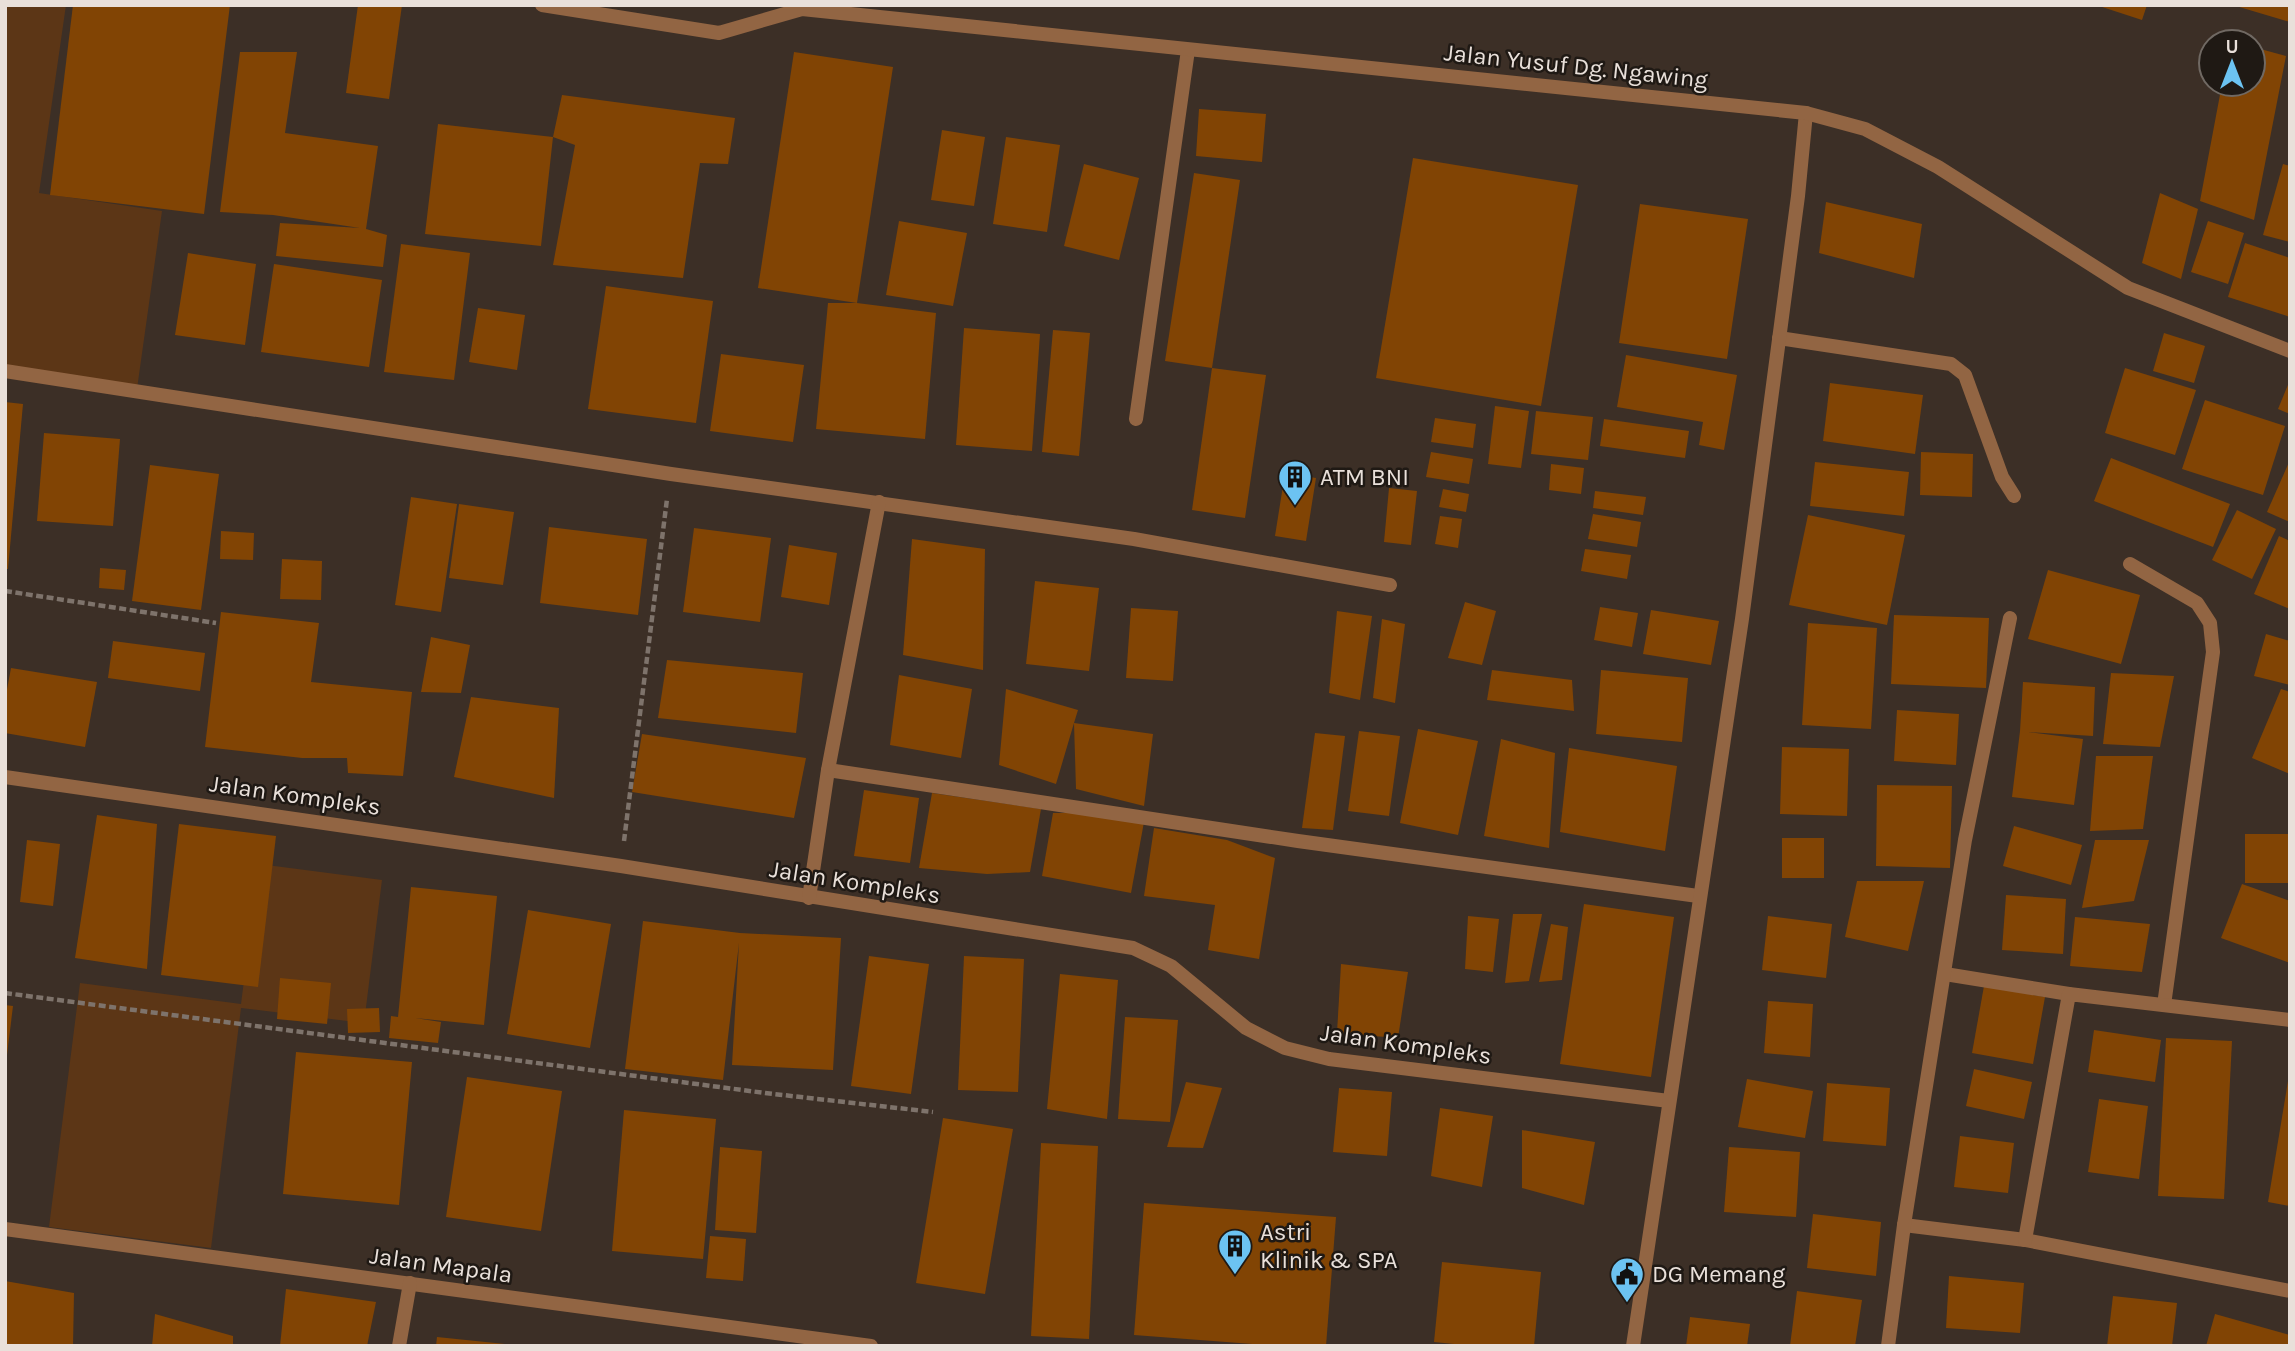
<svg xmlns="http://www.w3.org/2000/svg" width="2295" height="1351" font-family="Karla,sans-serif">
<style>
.green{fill:#5c3616}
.building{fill:#814404}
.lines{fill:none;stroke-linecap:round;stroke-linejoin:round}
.path{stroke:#7e736b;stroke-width:4.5;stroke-dasharray:7 3.5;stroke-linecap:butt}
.minor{stroke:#926543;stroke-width:14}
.tertiary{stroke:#926543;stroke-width:14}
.labels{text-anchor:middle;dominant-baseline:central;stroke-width:5;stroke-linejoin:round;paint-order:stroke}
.street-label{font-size:24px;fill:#e9e0da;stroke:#1f1914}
.poi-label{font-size:24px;fill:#e9e0da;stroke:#1f1914;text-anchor:start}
</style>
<rect width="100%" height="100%" fill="#3c2f26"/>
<g class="green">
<path d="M5,5H66L39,193L162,211L136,396L5,377Z"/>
<path d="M259,864L382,880L364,1023L241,1008L211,1248L49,1227L80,983L241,1004Z"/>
</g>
<g class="building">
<path d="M73,5H230L204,214L50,195Z"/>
<path d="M358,5H402L389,99L346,93Z"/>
<path d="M2096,5H2147L2142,20Z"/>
<path d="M2236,5H2290V22L2236,6Z"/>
<path d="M2253,47L2286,56L2254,220L2200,201L2222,84H2253Z"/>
<path d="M240,52H297L285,133L378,146L366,229L387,235L383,267L276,256L280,223L360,228L273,215L220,212Z"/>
<path d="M794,52L893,67L857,303L758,288Z"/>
<path d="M562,95L735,118L728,164L700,163L683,278L553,265L575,145L553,137L541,246L425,234L438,124L553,137Z"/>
<path d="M1199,109L1266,114L1262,162L1196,156Z"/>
<path d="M942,130L985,137L974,206L931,200Z"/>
<path d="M1006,137L1060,145L1047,232L993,224Z"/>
<path d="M1413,158L1578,185L1541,406L1376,378Z"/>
<path d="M1084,164L1139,178L1119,260L1064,246Z"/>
<path d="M2283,164L2290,166V242L2263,235Z"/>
<path d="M1194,173L1240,180L1212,368L1165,361Z"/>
<path d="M2160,193L2198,209L2181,279L2142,263Z"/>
<path d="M1826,202L1922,224L1914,278L1819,253Z"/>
<path d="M1640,204L1748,219L1727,359L1619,343Z"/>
<path d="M899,221L967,233L953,306L886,295Z"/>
<path d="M2208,221L2244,233L2228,284L2191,272Z"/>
<path d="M2245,243L2290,258V317L2228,297Z"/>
<path d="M401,244L470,253L454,380L384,372Z"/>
<path d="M188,253L256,264L245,345L175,335Z"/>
<path d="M274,264L382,280L369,367L261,352Z"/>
<path d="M606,286L713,301L696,423L588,409Z"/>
<path d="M828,303H857L936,313L925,439L816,429Z"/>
<path d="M478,308L525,315L517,370L469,362Z"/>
<path d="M964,328L1040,334L1032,451L956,445Z"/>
<path d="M1053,330L1090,333L1079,456L1042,452Z"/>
<path d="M2164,333L2205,346L2194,383L2153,371Z"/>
<path d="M721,354L804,365L793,442L710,431Z"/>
<path d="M1626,355L1737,375L1724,450L1699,445L1703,422L1617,407Z"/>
<path d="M1212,368L1266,375L1245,518L1192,510Z"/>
<path d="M2125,368L2196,390L2175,455L2105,433Z"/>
<path d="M2290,380V414L2278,409Z"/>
<path d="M1830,383L1923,395L1915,454L1823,441Z"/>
<path d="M2205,400L2285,426L2263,495L2182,469Z"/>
<path d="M5,402L23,404L8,569H5Z"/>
<path d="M1495,406L1529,411L1521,468L1488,464Z"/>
<path d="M1536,411L1593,417L1588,460L1531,454Z"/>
<path d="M1435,418L1476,424L1473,448L1431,442Z"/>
<path d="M1604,419L1689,431L1685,458L1600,446Z"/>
<path d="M44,433L120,439L113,526L37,521Z"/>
<path d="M1431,452L1473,459L1469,484L1426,477Z"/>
<path d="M1921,452L1973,454L1972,497L1920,495Z"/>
<path d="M2111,458L2230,504L2213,547L2094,501Z"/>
<path d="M2290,460V522L2267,512Z"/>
<path d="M1815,462L1909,472L1904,516L1810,506Z"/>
<path d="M1551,464L1584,468L1581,494L1549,490Z"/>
<path d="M150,465L219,474L201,610L132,601Z"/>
<path d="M1285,473L1316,478L1306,541L1275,536Z"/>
<path d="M1389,488L1417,491L1411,545L1384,542Z"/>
<path d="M1443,489L1469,494L1466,512L1439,507Z"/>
<path d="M1595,491L1646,497L1643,515L1593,508Z"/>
<path d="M411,497L457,504L441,612L395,605Z"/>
<path d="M459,504L514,512L503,585L449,578Z"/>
<path d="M2237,510L2276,529L2252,579L2212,560Z"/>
<path d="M1593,514L1641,522L1637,547L1588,539Z"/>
<path d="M1808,515L1905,535L1887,625L1789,605Z"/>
<path d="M1440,516L1462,519L1458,548L1435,544Z"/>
<path d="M549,527L647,539L638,615L540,603Z"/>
<path d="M694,528L771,538L760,622L683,612Z"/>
<path d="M221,531L254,533L253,560L220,559Z"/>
<path d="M2279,536L2290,541V609L2254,594Z"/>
<path d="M912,539L985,549L983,670L903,655Z"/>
<path d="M789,545L837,553L829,605L781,597Z"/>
<path d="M1585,549L1631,555L1627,579L1581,571Z"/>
<path d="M282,559L322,561L321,600L280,599Z"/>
<path d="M100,568L126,570L124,590L99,588Z"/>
<path d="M2048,570L2140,595L2121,664L2028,639Z"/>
<path d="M1035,581L1099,588L1089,671L1026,664Z"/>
<path d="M1465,602L1496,611L1482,665L1448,658Z"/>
<path d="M1600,607L1638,613L1632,647L1594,640Z"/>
<path d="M1131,608L1178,611L1173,681L1126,678Z"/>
<path d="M1651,610L1719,621L1711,665L1643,654Z"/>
<path d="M1337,611L1372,616L1360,700L1329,693Z"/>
<path d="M221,612L319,623L311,682L412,692L403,776L348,773L347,758H302L205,747Z"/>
<path d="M1894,615L1989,618L1986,688L1891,684Z"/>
<path d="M1382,619L1405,624L1395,703L1373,698Z"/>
<path d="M1808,623L1877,628L1871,729L1802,725Z"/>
<path d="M2266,634L2290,641V685L2254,676Z"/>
<path d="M431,637L470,645L461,693L421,692Z"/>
<path d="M113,641L205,653L200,691L108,678Z"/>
<path d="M667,660L803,673L796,733L658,718Z"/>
<path d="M11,668L97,682L85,747L5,733V700Z"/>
<path d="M1492,670L1572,680L1574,711L1487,700Z"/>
<path d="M1601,670L1688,678L1682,742L1596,734Z"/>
<path d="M2111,673L2174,676L2160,747L2103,744Z"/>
<path d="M899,675L972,689L961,758L890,745Z"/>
<path d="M2023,682L2095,687L2093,736L2028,732L2083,739L2074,805L2012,797L2020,731Z"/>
<path d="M1006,689L1078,710L1074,723L1153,734L1144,806L1076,789L1074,723L1056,784L999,765Z"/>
<path d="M2281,689L2290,692V774L2252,758Z"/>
<path d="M471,697L559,708L554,798L454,777Z"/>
<path d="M1897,710L1959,714L1956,765L1894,761Z"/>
<path d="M1418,729L1478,741L1458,835L1400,823Z"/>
<path d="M1359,731L1400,736L1389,816L1348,811Z"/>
<path d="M1315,733L1345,736L1333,830L1302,828Z"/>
<path d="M642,734L806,758L794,818L632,792Z"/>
<path d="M1501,739L1555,753L1549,848L1484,836Z"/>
<path d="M1782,747L1849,749L1847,816L1780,814Z"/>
<path d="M1569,748L1677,766L1665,851L1560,832Z"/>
<path d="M2096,756H2153L2143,829L2090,831Z"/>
<path d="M1877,785L1952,786L1950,868L1876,866Z"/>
<path d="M864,790L919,798L910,863L854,856Z"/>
<path d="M932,793L1041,809L1030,872L987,874L919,868Z"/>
<path d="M1053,813H1085L1144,822L1131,893L1042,876Z"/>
<path d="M97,815L157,824L147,969L75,958Z"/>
<path d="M179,824L276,836L258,987L161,975Z"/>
<path d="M2014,826L2082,845L2071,885L2003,866Z"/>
<path d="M1154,828L1227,840L1275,858L1259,959L1208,950L1215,905L1144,896Z"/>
<rect x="2245" y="834" width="45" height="49"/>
<rect x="1782" y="838" width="42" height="40"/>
<path d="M27,840L60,844L53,906L20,902Z"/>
<path d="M2095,840H2149L2134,901L2082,908Z"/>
<path d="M1857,881H1924L1908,951L1845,937Z"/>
<path d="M2242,884L2290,901V963L2221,938Z"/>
<path d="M411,887L497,896L484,1025L415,1018L441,1022L438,1043L389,1038L391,1016L398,1017Z"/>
<path d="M2006,895L2066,899L2063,954L2002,950Z"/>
<path d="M1584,904L1674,917L1651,1077L1560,1064Z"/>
<path d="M528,910L611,924L590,1048L507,1034Z"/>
<path d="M1513,914H1542L1529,981L1505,983Z"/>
<path d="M1468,916L1499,919L1493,972L1465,969Z"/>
<path d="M1768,916L1832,924L1826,978L1762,970Z"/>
<path d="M2075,917L2150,924L2142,972L2070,966Z"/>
<path d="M643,921L740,933L841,938L833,1070L732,1065L739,943L723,1080L625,1069Z"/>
<path d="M1551,924L1568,927L1562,980L1539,982Z"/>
<path d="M869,956L929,964L911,1094L851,1086Z"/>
<path d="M964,956L1024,959L1018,1092L958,1090Z"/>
<path d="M1341,964L1408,972L1398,1038L1337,1033Z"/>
<path d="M1060,974L1118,980L1107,1119L1047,1109Z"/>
<path d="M280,978L331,983L327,1024L277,1019Z"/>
<path d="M1984,986L2045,997L2033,1064L1972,1053Z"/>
<path d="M1768,1001L1813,1004L1810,1057L1764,1053Z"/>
<path d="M5,1005L13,1006L7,1055H5Z"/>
<path d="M379,1008L380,1032L348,1033L347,1009Z"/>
<path d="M1125,1017L1178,1020L1170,1122L1118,1119Z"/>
<path d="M2094,1030L2161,1040L2155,1082L2088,1072Z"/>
<path d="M2166,1038L2232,1041L2224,1199L2158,1196Z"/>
<path d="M296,1052L412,1062L399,1205L283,1194Z"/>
<path d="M1974,1069L2032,1082L2024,1119L1966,1106Z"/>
<path d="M467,1077L562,1091L541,1231L446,1217Z"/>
<path d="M1747,1079L1813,1091L1805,1138L1738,1127Z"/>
<path d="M2288,1081H2290V1206L2268,1202Z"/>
<path d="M1186,1082L1222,1088L1203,1148L1167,1147Z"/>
<path d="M1827,1083L1890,1088L1886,1146L1823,1141Z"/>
<path d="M1339,1088L1392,1092L1387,1156L1333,1152Z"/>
<path d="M2099,1099L2148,1106L2139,1179L2088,1172Z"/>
<path d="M1440,1108L1493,1116L1482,1187L1431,1176Z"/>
<path d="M624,1110L716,1119L703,1259L612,1251Z"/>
<path d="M943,1118L1013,1129L985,1294L916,1283Z"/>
<path d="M1522,1130L1595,1142L1584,1205L1522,1188Z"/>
<path d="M1960,1136L2014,1143L2008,1193L1954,1187Z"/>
<path d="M1041,1143L1098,1146L1089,1339L1031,1336Z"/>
<path d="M720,1147L762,1151L756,1233L715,1230Z"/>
<path d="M1729,1147L1800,1152L1796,1217L1724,1212Z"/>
<path d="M1144,1203L1336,1217L1326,1346H1280L1134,1335Z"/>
<path d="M1813,1214L1881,1222L1876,1276L1807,1268Z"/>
<path d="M710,1236L746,1239L743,1281L706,1278Z"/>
<path d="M1442,1262L1541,1272L1534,1346H1474L1434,1342Z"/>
<path d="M1949,1276L2024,1283L2020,1333L1946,1328Z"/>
<path d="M5,1281L74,1293L73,1346H5Z"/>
<path d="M286,1289L376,1302L367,1346H280Z"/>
<path d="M1797,1291L1862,1300L1855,1346H1790Z"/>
<path d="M2113,1296L2177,1303L2172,1346H2107Z"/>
<path d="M155,1314L233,1336V1346H152Z"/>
<path d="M2215,1314L2290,1335V1346H2206Z"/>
<path d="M1690,1317L1750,1324L1747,1346H1686Z"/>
<path d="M437,1337L505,1344V1346H436Z"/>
</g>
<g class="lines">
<g class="path">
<path d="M5,591L216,623"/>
<path d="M624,841L667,499"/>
<path d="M5,993L765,1093L933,1112"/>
</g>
<g class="minor">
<path d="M1779,338L1951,364L1965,375L2002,477L2014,496"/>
<path d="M5,371L671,474L1134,539L1390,585"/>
<path d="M1136,419L1188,50"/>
<path d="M2130,564L2197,603L2210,623L2213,652L2164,1005"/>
<path d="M828,770L1298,841L1698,896"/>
<path d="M5,777L621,866L1133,948L1171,966L1246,1028L1285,1048L1329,1059L1669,1101"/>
<path d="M809,898L828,770L879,502"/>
<path d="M1945,974L2069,994"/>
<path d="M1904,1225L2025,1240L2290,1291"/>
<path d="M5,1229L871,1346"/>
<path d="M2025,1240L2069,994L2290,1020"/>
<path d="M399,1346L410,1283"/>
<path d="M1633,1346L1742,619L1798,196L1806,113"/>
<path d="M1888,1346L1904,1225L1965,840L2010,618"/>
</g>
<path class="tertiary" d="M542,5L719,33L802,9L1806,113L1865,129L1938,167L2128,288L2290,351"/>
</g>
<defs>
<g id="building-pin" transform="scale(1.75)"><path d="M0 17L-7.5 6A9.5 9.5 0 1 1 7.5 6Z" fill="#6cc3f2" stroke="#1f1914"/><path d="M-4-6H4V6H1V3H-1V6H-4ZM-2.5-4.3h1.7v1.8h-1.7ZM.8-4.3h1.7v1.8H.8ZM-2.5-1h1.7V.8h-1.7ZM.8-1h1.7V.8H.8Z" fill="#111"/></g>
<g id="civic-pin" transform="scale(1.75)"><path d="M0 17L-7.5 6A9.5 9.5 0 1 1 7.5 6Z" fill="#6cc3f2" stroke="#1f1914"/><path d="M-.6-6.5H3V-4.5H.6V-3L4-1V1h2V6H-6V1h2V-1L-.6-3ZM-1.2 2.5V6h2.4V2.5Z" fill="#111"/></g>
</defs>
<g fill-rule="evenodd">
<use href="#building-pin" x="1295" y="477"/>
<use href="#building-pin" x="1235" y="1246"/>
<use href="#civic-pin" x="1627" y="1274"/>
</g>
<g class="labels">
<g class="street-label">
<text transform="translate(1576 66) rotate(6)">Jalan Yusuf Dg. Ngawing</text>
<text transform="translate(295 795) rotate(8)">Jalan Kompleks</text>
<text transform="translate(855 882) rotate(9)">Jalan Kompleks</text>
<text transform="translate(1406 1044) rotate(8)">Jalan Kompleks</text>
<text transform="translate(441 1265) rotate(8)">Jalan Mapala</text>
</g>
<g class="poi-label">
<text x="1320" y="477">ATM BNI</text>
<text x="1260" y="1232">Astri<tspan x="1260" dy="28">Klinik &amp; SPA</tspan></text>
<text x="1652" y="1274">DG Memang</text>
</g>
</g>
<rect width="2295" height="1351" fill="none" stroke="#e9e0da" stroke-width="14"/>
<g transform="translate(2232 63)"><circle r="33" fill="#1f1914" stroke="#706963" stroke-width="2"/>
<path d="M0-5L12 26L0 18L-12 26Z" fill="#6cc3f2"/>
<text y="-10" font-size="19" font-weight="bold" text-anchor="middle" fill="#e9e0da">U</text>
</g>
</svg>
